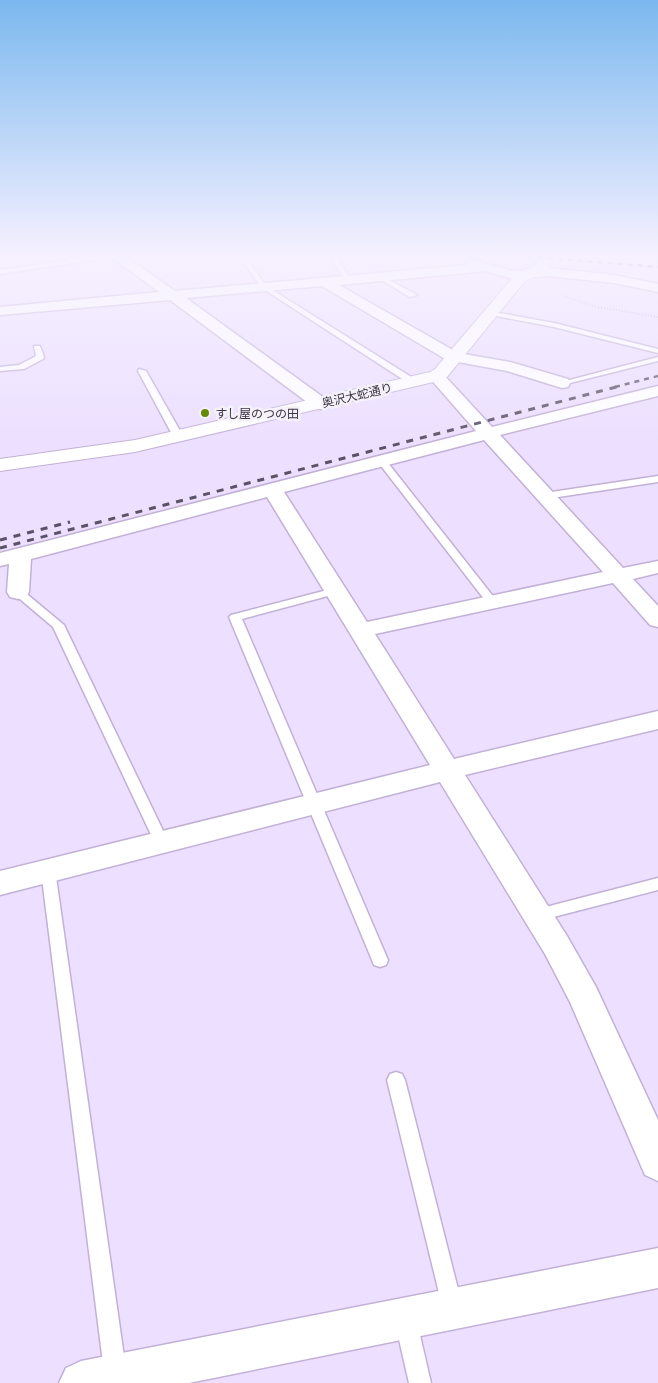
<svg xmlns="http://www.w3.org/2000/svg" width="658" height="1383" font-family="'Open Sans','Noto Sans JP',sans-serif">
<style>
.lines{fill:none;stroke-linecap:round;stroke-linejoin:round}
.service-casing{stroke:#c2b1d7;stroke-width:3}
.minor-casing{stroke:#c2b1d7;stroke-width:3}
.tertiary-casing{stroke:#c2b1d7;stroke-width:2}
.path{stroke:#978da5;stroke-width:2;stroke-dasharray:0.5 2.5;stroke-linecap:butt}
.service{fill:#fff;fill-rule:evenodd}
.minor{fill:#fff;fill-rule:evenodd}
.tertiary{fill:#fff;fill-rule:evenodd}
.rail-far1{stroke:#5a5265;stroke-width:2.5;stroke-dasharray:5 5;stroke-linecap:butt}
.rail{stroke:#5a5265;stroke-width:3;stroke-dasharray:7 7;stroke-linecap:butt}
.poi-dot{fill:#688907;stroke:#f4f1f9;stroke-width:2}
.labels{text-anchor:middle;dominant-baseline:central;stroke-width:5;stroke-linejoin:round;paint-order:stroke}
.far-street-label{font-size:12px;fill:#3c3545;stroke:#f4f1f9}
.far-poi-label{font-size:12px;fill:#3c3545;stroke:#f4f1f9;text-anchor:start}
</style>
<rect width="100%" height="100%" fill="#ecdfff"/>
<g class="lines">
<g class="service-casing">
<g id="service">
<path d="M113,254L119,256L0,274V270Z"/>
<path d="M328,254H335L351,280L350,281H346Z"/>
<path d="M431,254H439V255L436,257Z"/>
<path d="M245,262H249L266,286L416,380V384H410L262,288L244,263Z"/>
<path d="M378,276H382L417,295L410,297L378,278Z"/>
<path d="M488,311L554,323L658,349V353L554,327L491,315L487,313Z"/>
<path d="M34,346H40L44,357L43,359L24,369L0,371V367L19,365L36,356Z"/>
<path d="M658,357V361L562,385L558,383Z"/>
<path d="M139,369L146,371L183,436L181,438H175L173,436L138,371Z"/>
<path d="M381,457L384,458L496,600L498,602L496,604H488L378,462L376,460Z"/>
<path d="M658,476V482L545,499L540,496L545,493Z"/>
<path d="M335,588L341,591L339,593L242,619L388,960L386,965L380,967L374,965L372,960L229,617L231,615Z"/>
<path d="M18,589L22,590L64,625L169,843L167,847L162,849L157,847L155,843L53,627L14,594L12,592Z"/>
<path d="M48,864L53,866L55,870L126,1371L123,1379L115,1382L107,1379L104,1371L41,870L43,866Z"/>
<path d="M658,878V890L538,921L533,919L530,915L533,911L538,909Z"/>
<path d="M396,1072L402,1074L405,1080L462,1305L459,1312L452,1315L445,1312L442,1305L387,1080L390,1074Z"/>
<path d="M406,1311L413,1315L417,1322L431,1383H409L395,1322L399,1315Z"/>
</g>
</g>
<g class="minor-casing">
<g id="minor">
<path d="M107,254H122L175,291L467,265L468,261L473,260L513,271L548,268L614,275L658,284V292L614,283L548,276L513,279L485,271L339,285L458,353L510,362L568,379L570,383L568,387L562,388L507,371L447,360L322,286L186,298L327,400L330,404L327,408L321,409L315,408L170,300L0,315V307L159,292Z"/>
<path d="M633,254H658V260L639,258Z"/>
<path d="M436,371L442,373L492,427L658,386V396L500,435L623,568L658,561V573L633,579L658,606V627L650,625L613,583L375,634L454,759L658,711V729L465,775L567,936L596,987L658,1120V1181L645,1175L570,1002L545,954L440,782L0,895V871L430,765L267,497L31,559L29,592L26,597L18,599L10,597L7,592L9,564L0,566V553L476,431L428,376L430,373ZM484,440L603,572L367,622L284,492Z"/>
<path d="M658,1248V1288L189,1383H59L66,1368L81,1361Z"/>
</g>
</g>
<g class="tertiary-casing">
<path id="tertiary" d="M541,254H555L547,270L524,282L447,377L442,380L135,452L0,471V459L135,440L430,372L435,369L514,276L536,264Z"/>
</g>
<path class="path" d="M564,296L597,307L658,317"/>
<use href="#service" class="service"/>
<use href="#minor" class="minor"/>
<use href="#tertiary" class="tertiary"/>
<g class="rail-far1">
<path d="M498,254L658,267"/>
<path d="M615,387L658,376"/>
</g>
<g class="rail">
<path d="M0,540L70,522"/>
<path d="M0,548L620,386"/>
</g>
</g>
<linearGradient id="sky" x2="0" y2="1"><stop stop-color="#7bb8ef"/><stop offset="0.57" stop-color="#f6f1ff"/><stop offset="1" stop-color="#f6f1ff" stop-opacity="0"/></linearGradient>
<rect width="658" height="448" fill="url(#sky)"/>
<circle class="poi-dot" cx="205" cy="413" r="5"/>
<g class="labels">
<g class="far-street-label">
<text transform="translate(357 395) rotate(-13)">奥沢大蛇通り</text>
</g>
<g class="far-poi-label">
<text x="215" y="413">すし屋のつの田</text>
</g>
</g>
</svg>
